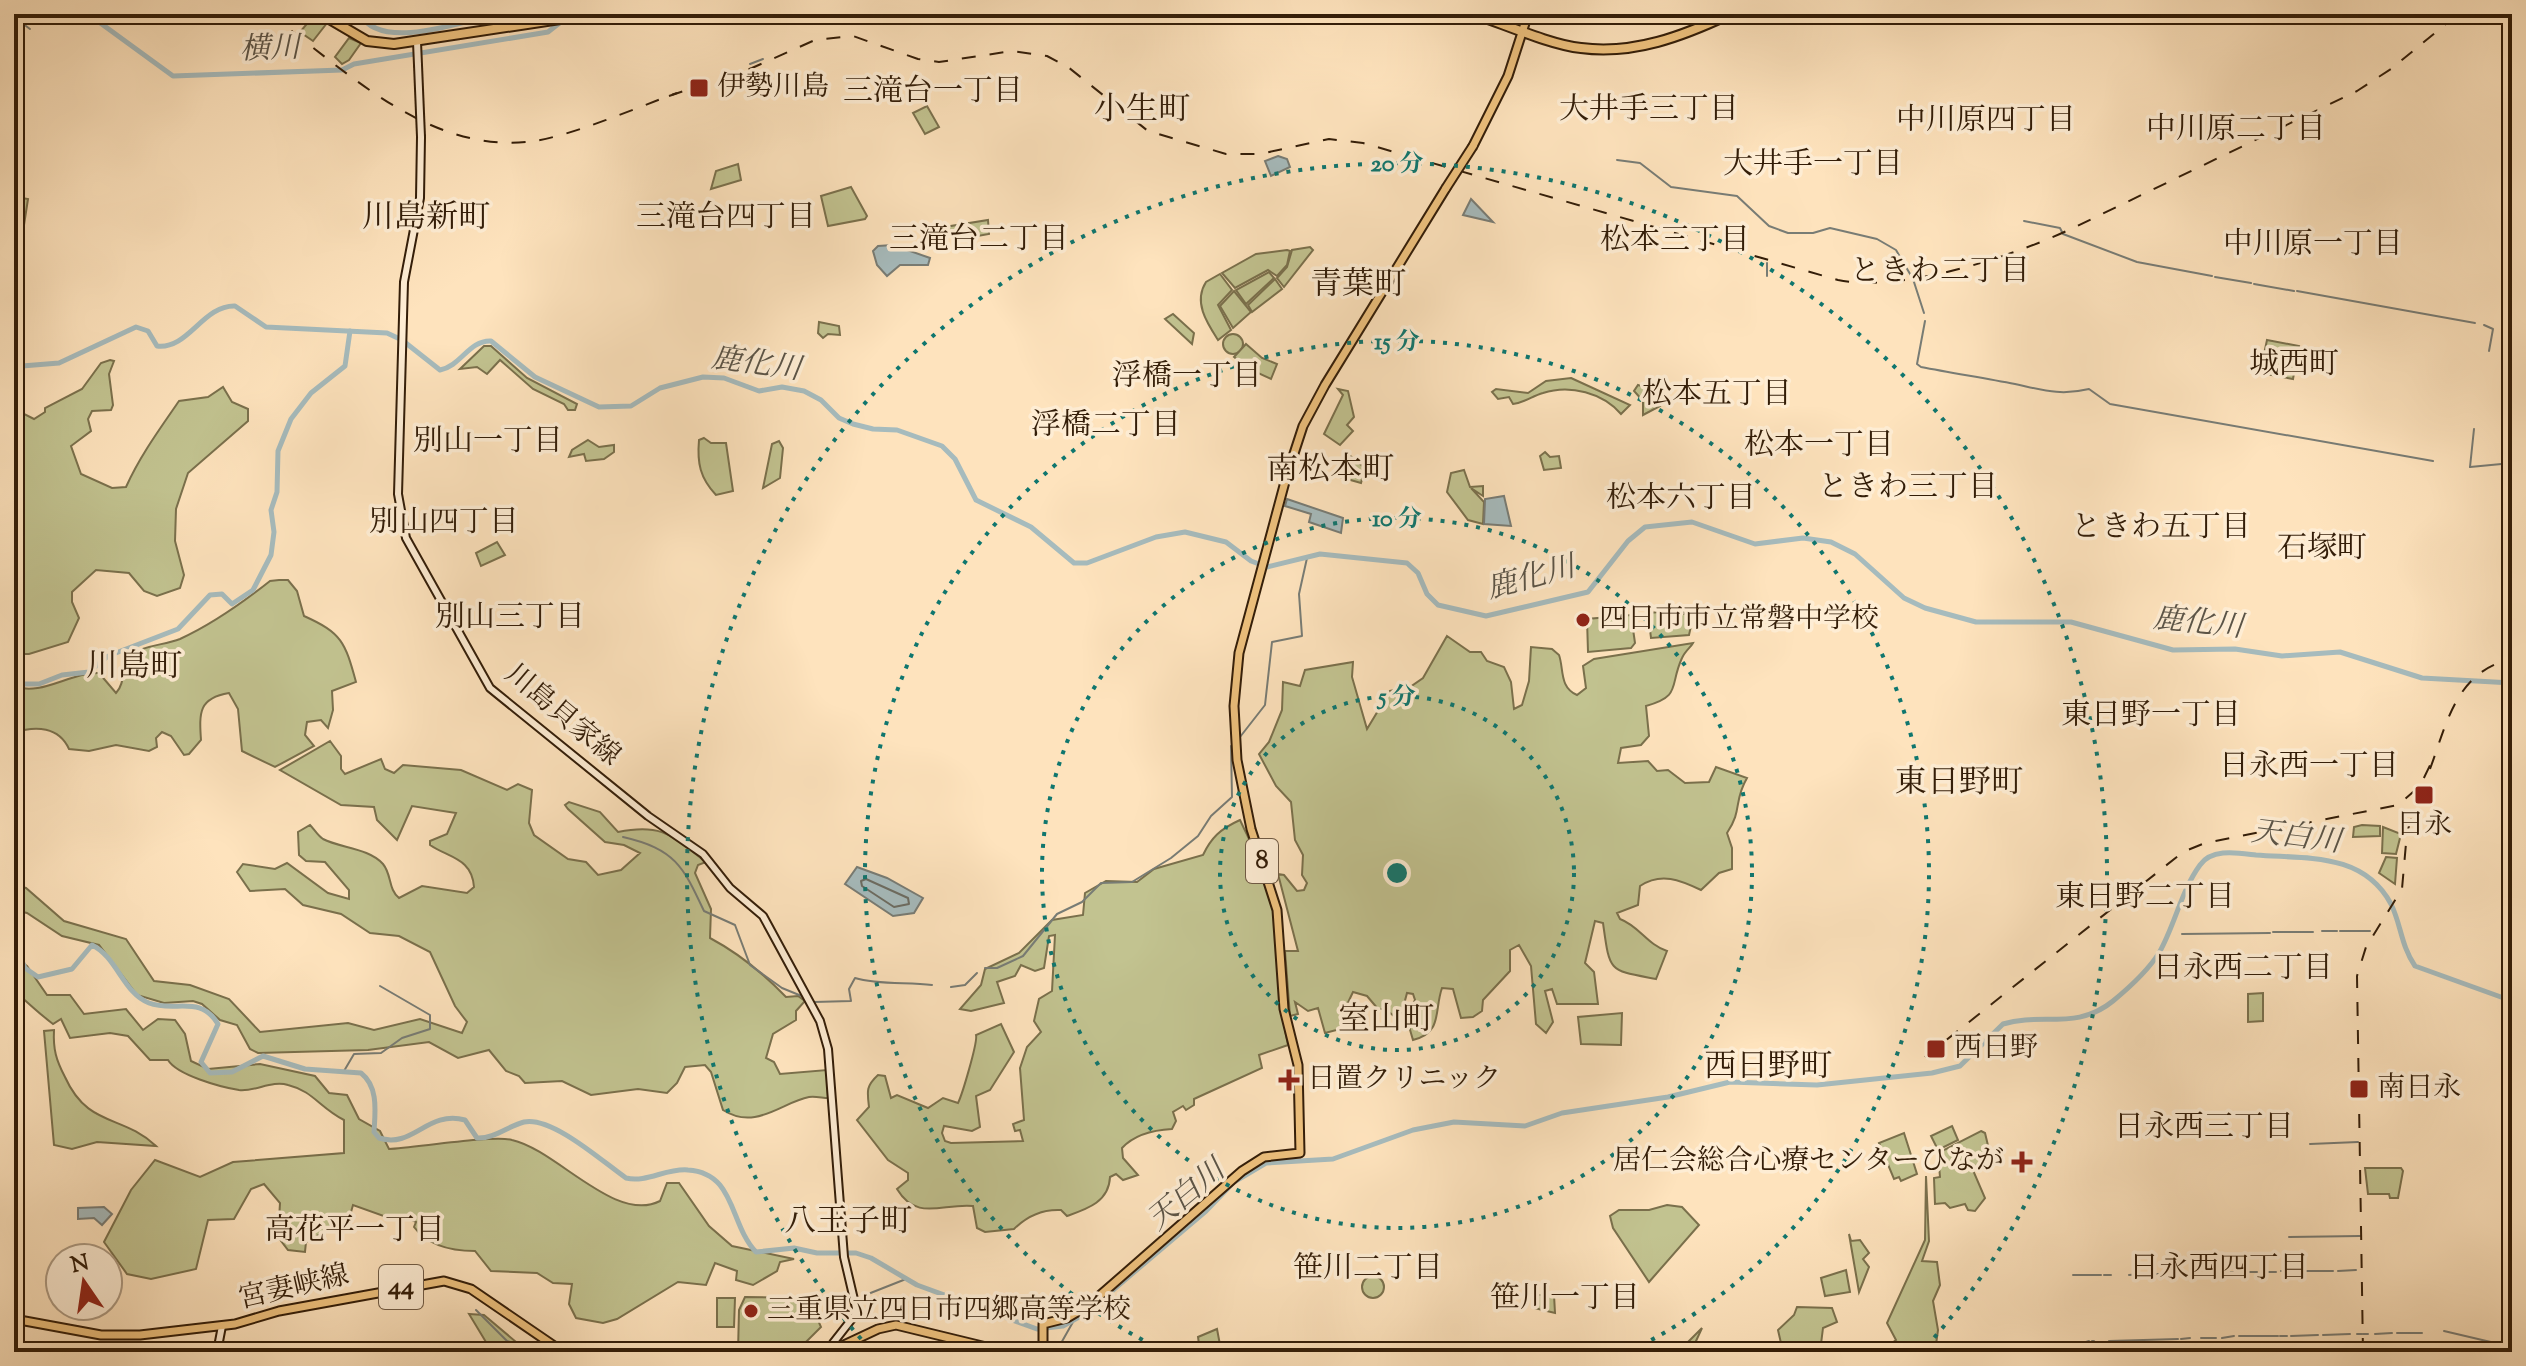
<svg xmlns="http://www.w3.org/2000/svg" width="2526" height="1366" font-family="'Sorts Mill Goudy','Noto Serif JP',serif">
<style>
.green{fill:#c2c390;stroke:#7a704c;stroke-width:2}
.water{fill:#a6bbbd;stroke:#787c75;stroke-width:2}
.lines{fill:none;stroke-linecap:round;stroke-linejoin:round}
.shore{stroke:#6c6c62;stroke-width:2}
.stream{stroke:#787c75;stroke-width:2}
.river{stroke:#a6bbbd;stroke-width:5}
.secondary-casing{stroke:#331d08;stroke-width:10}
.primary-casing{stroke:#331d08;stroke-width:11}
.trunk-casing{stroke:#331d08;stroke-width:12}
.secondary{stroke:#feedd4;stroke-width:6}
.primary{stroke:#efc27e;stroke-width:7}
.trunk{stroke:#efc27e;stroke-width:8}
.rail{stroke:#331d08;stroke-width:2;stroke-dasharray:14 14;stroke-linecap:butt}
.secondary-bridge-casing{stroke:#331d08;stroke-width:10;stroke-linecap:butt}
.primary-bridge-casing{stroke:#331d08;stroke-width:11;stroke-linecap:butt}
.secondary-bridge{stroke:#feedd4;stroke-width:6}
.primary-bridge{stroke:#efc27e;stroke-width:7}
.ring{fill:none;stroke:#0f766e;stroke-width:4;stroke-dasharray:4 8}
.poi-dot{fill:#8f2418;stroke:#feedd4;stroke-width:3}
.labels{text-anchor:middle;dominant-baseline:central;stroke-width:7;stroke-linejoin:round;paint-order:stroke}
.shield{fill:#feedd4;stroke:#705b45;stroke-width:2}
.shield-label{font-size:26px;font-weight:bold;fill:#331d08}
.poi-label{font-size:28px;fill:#331d08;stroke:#feedd4;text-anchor:start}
.street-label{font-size:28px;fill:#331d08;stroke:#feedd4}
.water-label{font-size:30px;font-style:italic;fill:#5b5447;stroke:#feedd4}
.neighbourhood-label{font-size:30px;fill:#331d08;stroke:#feedd4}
.quarter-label{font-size:32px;fill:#331d08;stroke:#feedd4}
.centre{fill:#0f766e;stroke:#feedd4;stroke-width:4}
.ring-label{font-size:24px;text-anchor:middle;font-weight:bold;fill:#0f766e;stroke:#feedd4;stroke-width:7;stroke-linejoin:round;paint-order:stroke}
</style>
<rect width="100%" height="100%" fill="#fee3bd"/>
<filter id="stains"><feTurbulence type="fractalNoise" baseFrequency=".0025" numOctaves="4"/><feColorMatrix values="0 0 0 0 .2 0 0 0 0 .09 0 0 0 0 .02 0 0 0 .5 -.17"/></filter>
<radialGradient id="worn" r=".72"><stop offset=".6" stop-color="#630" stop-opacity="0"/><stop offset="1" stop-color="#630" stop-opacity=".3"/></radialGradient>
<g class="green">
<path d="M315,14L327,23L313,41L300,32Z"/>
<path d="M349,38L361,43L349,60L342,64L335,57Z"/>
<path d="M927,106L939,127L925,134L913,113Z"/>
<path d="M738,164L741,180L711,189L716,171Z"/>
<path d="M851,187L867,216L865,219L828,226L821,196Z"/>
<path d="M22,198L28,199L24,225H14V205Z"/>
<path d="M988,220L989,234L961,239L944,232L945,227Z"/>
<path d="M1310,247L1313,250L1284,287L1277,278L1287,267L1292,250Z"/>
<path d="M1287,250L1290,251L1287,265L1277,276L1268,270L1235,288L1222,273L1256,254Z"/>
<path d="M1269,272L1274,278L1246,304L1236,290Z"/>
<path d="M1220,274L1232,290L1218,305L1231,330L1218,340C1207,323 1193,302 1206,282Z"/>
<path d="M1275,279L1282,289L1252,312L1248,305Z"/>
<path d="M1234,291L1251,312L1233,328L1220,306Z"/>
<path d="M1173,314L1194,333L1192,344L1165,319Z"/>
<path d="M819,322L839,326L840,335L828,334L823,338L818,333Z"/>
<circle cx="1233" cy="344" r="10"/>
<path d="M2267,340L2299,346L2293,379L2260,373Z"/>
<path d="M1246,344L1262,358L1277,364L1271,379L1247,368L1234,357Z"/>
<path d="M484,346H491L527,378L577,404L575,410H568L564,404L533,389L500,360L487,374L477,367L460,369Z"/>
<path d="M110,360L114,361L109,374L113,405L111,410L92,411L88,419L91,431L71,446L81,474L112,488L126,487C140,456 159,430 179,401L208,397L223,387L232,402L248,409V421L188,473L176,509L175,541L184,575L180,588L157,596L144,591L129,573L96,570L72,592V602L79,618L68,642L29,654H14V403L22,413L34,419L45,412V408L82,389L101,363Z"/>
<path d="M1571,378L1630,405L1621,414C1603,393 1570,384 1543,393C1532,396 1526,402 1513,404L1509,397L1498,399L1492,392L1496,389L1528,393L1546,381Z"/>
<path d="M1638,385L1652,389L1660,406L1643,415V401L1634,391Z"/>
<path d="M1338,389L1348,391L1354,417L1347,425L1353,431L1340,445L1324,434L1343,395Z"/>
<path d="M704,438L711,443H726L733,491L716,495C700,478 697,463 699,440Z"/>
<path d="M588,440L599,447L614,445V452L604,459L586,461L584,454L569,457L572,450Z"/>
<path d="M779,441L783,448L780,478L763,488L772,444Z"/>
<path d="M1545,452L1550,457L1559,456L1561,468L1544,470L1540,456Z"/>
<path d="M1348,454L1365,468L1361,483L1340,477Z"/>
<path d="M1464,470L1470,487L1483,486V496L1471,488L1484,502L1483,524L1468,520L1447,492L1451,473Z"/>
<path d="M497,542L505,555L481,566L476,553Z"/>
<path d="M279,580H288L297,591L304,616C342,633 345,642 356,682L332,691L333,710L328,728L321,720L307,722L305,735L314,746L275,767L242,751L238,709L229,693C199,698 199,712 201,740L189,754L184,755L171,736L162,732L156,738L157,747L149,751L116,745L89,751L69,749C59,727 36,725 14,733V686C40,697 71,672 99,673L116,693C127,682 120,661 131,654C145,645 165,645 180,639C213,624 241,604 270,581Z"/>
<path d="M1683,610L1684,614L1694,613L1689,635L1651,638L1648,613Z"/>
<path d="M1631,615L1635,643L1631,648L1588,652L1587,619Z"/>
<path d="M1447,636L1470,652H1481L1487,661L1504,667L1511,682L1514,709L1522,705L1529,681L1531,647L1552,649L1559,655C1564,669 1559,687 1577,695L1586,688L1583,666L1594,659L1693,643C1691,647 1685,651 1682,658C1669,686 1682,696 1646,706L1649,736L1641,745L1621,748L1618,763L1648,761L1657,771L1668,770L1685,783L1709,782L1716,767L1747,778C1733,802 1743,809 1727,833L1732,848V869L1719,873L1701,890C1680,880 1661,872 1640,886L1638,905L1617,913L1620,919C1639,926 1648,945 1667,951L1656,979C1608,970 1610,973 1603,923L1595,921L1585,963L1594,972L1598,1004H1557L1552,989L1545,991L1553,1022L1546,1033L1536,1024L1531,966L1519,945L1510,950V971L1483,1000L1482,1011L1473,1017L1461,1018L1453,989L1442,988C1434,1010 1443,1033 1413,1040L1406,1016L1415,1000L1413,994L1407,993L1402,1012L1394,1016L1385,1009H1378L1367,996L1353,992L1343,1013L1344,1028L1325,1033L1318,1008L1308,1011L1295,1002L1298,1014L1290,1016L1285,951H1298L1278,874L1284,875L1297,891L1304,890L1307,883L1302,875L1303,855L1295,840L1291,802L1276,786L1259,754L1269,742L1282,710L1283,682L1300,686L1305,670L1353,662L1352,677L1367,729L1390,691L1410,687L1423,678Z"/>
<path d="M330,741L341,756V769L345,774L381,759L385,769L394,773L403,765L461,770L507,790L518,784L532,790L529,823L534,835L568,859L586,862L598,875L621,870L640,853L624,845L605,842L568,809L565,805L569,802L600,812L618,832C663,823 672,836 706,862L698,865L695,873L711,909L710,938C740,954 763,973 786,997L798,996L805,1001L796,1011V1020L773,1034L766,1058L774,1062L780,1074L827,1070L828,1098C823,1098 815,1096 809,1097C782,1102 756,1131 723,1110L711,1072L705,1065L685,1067L677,1083L667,1093L638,1089L591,1095L562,1081L525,1083L519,1076L506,1071L489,1050L458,1058L429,1042L368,1050L258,1053L250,1049L237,1025L220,1020L202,1004L193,1001L164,1003L137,995L99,945L62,936L27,913L14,910V885L26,888L64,921L126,939L154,981L190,985L229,999L260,1032L348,1023L374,1030L420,1019L462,1033L467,1022L455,1006L430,952L399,936L370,933L341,914L303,905L285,889L250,891L237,872L243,864L275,869L287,863L328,893L349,899V890L325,862L306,861L299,855L298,832L310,825C314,829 318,836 323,839C340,848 369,848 383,864C392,875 388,889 399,898L422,886L467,893L474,887C472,858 449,858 430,845V841L447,834L456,813L412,806L397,840L377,820L374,807L341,805L280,770Z"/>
<path d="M1240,820C1254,850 1271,881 1275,914C1280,958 1278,1001 1288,1045L1259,1055L1262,1068L1194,1099V1105L1186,1110L1183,1106L1173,1112L1176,1121L1172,1129C1153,1130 1135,1134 1122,1148L1123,1158L1138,1175L1123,1180L1116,1174L1110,1177C1109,1202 1087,1209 1067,1216L1061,1210C1042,1209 1027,1216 1014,1229L985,1232L977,1228L973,1206C942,1203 917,1222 897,1189L908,1180V1173L888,1160L857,1120L869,1107C867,1091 866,1086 878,1075L885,1076L891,1098L897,1095L928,1108L943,1098L958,1103C962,1095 978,1042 976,1035L1001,1024L1014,1052L990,1090L976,1096L980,1127L972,1131L944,1126L942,1133L945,1141L951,1143L1023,1141L1020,1130L1015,1131L1013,1124L1024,1120L1020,1068L1027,1047L1041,1032L1034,1021L1039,999L1052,991L1055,935L1049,936L1044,968L1035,971L1021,965L1015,976L997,982L1004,1003L971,1011L960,1009L981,985L985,969L1019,953L1052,920L1083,915L1085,893L1106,881L1137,882L1154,869L1203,855C1211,838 1220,829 1240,820Z"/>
<path d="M2362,825L2380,826V836L2353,837L2354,827Z"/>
<path d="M2383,827L2401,834L2396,854L2382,853Z"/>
<path d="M2386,857L2397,858L2395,884L2379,873Z"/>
<path d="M14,957L27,966L47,995H70L84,1014L126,1009L143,1030L158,1019L175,1020L185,1034L191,1061L208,1069L260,1064L315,1076L329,1093L347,1095L359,1119L380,1131L389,1149C414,1148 492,1135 512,1140C557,1150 615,1224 660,1201L667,1183H679L709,1226L732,1246L794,1259L780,1262L777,1271L753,1285L736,1280L737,1271L715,1263L706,1285L678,1282L617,1319L603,1323L576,1318L569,1304L572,1284L553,1283L537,1273L491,1271L475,1251C453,1251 428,1246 414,1227L416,1222L406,1217L392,1219L353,1205L349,1219L306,1242L305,1252L288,1250L278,1237L280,1203L264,1184L251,1189L234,1219L208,1220L196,1269L151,1279L127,1274L104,1242L131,1190L155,1160L200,1177L233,1162L344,1153V1120C320,1108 313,1091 288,1085C272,1080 255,1092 239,1090C220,1087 177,1075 168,1060H150L128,1036L110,1033L70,1038L61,1019L53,1024C41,1015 28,1003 17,993Z"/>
<path d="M2263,993V1021L2248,1022V994Z"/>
<path d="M1622,1013L1621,1045L1581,1044L1578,1017Z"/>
<path d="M54,1030C53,1049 56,1060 65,1077C88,1128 122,1114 156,1146L97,1142L72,1149L54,1145L44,1031Z"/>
<path d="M1952,1126L1958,1140L1938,1150L1931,1136Z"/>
<path d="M1981,1131L1985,1133L1991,1158L1972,1168L1985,1198L1975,1211L1968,1210L1965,1204L1950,1208L1945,1203L1935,1204L1934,1178L1940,1177L1938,1153Z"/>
<path d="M1904,1133L1917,1174L1901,1181L1899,1177L1894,1179L1879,1143Z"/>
<path d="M2365,1168H2401L2403,1171L2398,1198H2390L2389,1194H2368Z"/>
<path d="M1926,1176L1929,1241L1922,1261L1937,1262L1940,1285L1933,1301L1938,1330L1935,1352H1880L1896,1340L1887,1323L1925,1240Z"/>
<path d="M1667,1205L1682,1207L1699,1225L1649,1282L1613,1228L1610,1216L1619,1210H1649Z"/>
<path d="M1849,1234L1851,1241L1860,1240L1869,1253L1863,1259L1869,1267L1859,1292Z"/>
<path d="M1846,1270L1850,1292L1825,1296L1821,1278Z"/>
<circle cx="1373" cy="1287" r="11"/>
<path d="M1533,1295H1554L1555,1313L1534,1308Z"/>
<path d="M745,1297L796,1298L800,1309L811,1304L821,1327L804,1344L786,1352H738L739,1310Z"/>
<path d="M717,1298H735L734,1327H717Z"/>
<path d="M1797,1307L1832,1308L1837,1322L1823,1328L1820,1352H1783L1778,1330L1794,1315Z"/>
<path d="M469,1314L484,1315L528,1352H492Z"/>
<path d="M1702,1328L1696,1341L1709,1352H1678Z"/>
<path d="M1217,1329L1221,1350L1200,1352L1198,1337Z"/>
</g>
<g class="water">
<path d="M1278,156L1287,159L1290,167L1271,176L1265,161Z"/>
<path d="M1471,199L1493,222L1463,215Z"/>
<path d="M893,245L930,258L928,265H900L887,276L877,265L873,251L878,246Z"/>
<path d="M1504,496L1511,526L1484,524L1485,499Z"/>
<path d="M1287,499L1343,518L1341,533L1309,522L1311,514L1285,506Z"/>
<path d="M857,867L887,878L923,898L914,913L893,916L845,884Z"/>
<path d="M104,1207L112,1214L102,1225L94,1218L78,1219V1208Z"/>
</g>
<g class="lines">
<path class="shore" d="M866,879L908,898L909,904L894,907L862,886L861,881Z"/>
<g class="stream">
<path d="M14,17L30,29"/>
<path d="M750,64L763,59"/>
<path d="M1617,160L1640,163L1671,187L1737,196L1769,226L1788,233H1813L1830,228L1877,239L1896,250L1913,279L1924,313"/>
<path d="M2024,221L2060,228L2063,234L2137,262L2212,276"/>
<path d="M1767,276V263"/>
<path d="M2215,277L2251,283"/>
<path d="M2254,284L2294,291"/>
<path d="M2297,291L2475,323"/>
<path d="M1925,321L1917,364L1921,367C1952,373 1984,378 2015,384C2043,390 2060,396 2089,389L2110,404L2433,461"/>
<path d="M2484,325L2493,329L2489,351"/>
<path d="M2470,467L2512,463"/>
<path d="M2470,467L2474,429"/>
<path d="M1240,737L1265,705L1272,642L1302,636L1299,594L1307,558"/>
<path d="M623,837C675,849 683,866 704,911L735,925L750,965L782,988L804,997"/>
<path d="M2322,931H2337"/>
<path d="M2340,931H2370"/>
<path d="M2273,932H2313"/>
<path d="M2182,934L2270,933"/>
<path d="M985,968H997L1023,956L1057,914L1082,902L1101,883L1132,882L1171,858L1198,836L1211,816L1232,797L1231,746"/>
<path d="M951,987L965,985L977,973"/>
<path d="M814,1002L851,1001L849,989L855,978C878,985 907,982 932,985"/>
<path d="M344,1071L354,1054L381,1053L402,1038L430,1029V1015L380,986"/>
<path d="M2310,1144L2358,1142"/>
<path d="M2289,1237L2360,1236"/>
<path d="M2281,1271H2333"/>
<path d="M2338,1271L2356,1270"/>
<path d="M2204,1272H2223"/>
<path d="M2228,1272H2233"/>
<path d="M2238,1272H2257"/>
<path d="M2262,1272H2276"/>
<path d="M2143,1274H2148"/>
<path d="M2153,1274H2169"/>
<path d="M2171,1274L2200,1272"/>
<path d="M2073,1275H2101"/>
<path d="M2104,1275H2111"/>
<path d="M2129,1275L2141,1274"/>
<path d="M858,1305L868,1294L906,1279"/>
<path d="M476,1310L507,1341L539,1352"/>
<path d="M2444,1331L2512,1347"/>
<path d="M2397,1333H2422"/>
<path d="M2357,1334H2362"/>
<path d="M2363,1334H2368"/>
<path d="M2375,1334L2392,1333"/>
<path d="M2323,1335L2350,1334"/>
<path d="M2239,1336H2278"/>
<path d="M2280,1336H2287"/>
<path d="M2291,1336L2318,1335"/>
<path d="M2201,1338H2216"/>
<path d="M2222,1338L2234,1336"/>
<path d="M2181,1339L2190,1338"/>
<path d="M840,1340L860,1312"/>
<path d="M2092,1341H2094"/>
<path d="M2109,1341L2178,1339"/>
<path d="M1060,1345L1073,1322"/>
<path d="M2077,1345L2089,1341"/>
</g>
<g class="river">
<path d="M88,14L173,76L342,70L354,64L548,32L562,21"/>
<path d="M360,14C380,52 462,22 496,14"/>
<path d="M1570,14L1609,22L1661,14"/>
<path d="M14,371L22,366L59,363L136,327L148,331L157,346C188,350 203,305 235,306L266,327L387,333L402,340L440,370C461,366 469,340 491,341L535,377L599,407L631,406L660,388L703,377L724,378L759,391L782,387L804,391L821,400L839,418L853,424L873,429L897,430L942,446L955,459L976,500L1031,527L1074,563H1087L1156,537L1185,532L1226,542L1251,561L1267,567L1320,554L1407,563L1418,573L1427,594L1438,605L1486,616L1588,592L1628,541L1645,527L1692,522L1755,544L1803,538L1831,542L1855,554L1904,598L1925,608L1976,622H2071L2173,650L2235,649L2282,656L2340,652L2422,678L2512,683"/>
<path d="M14,684H39L62,675L89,672L108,656L178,629L210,595L222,594L232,604L253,590L271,555L274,532L271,510L277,492L278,451L291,419L311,393L345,366L350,331"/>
<path d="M14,943L25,968L38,977L72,969L92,945C117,957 123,993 149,1003C175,1013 200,994 218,1024L201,1062L210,1073L232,1072L263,1056L305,1069L361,1073C379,1087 375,1113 374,1132L379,1138C413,1149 427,1110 465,1120L477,1138C494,1139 508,1126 524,1122C552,1116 603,1162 626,1178C647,1183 666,1168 688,1170C736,1173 729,1224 756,1252L794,1248L817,1253H856L871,1258L917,1285L1037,1329L1063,1326L1086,1313L1206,1211L1234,1182L1266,1163L1333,1159L1413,1130L1454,1122L1525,1126L1562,1113L1668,1097L1730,1082L1817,1085L1932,1073L1960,1066L2003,1024C2042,1012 2076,1031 2113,1001C2130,987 2147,972 2159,953C2175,925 2181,891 2200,865C2212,848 2238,853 2256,855C2306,859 2363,852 2391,904C2401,924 2401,946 2415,966L2512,1001"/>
</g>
<g class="secondary-casing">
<g id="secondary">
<path d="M417,42L418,65"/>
<path d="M421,137L420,198L404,282L398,494L406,538L490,688L648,816L703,854L730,888L763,916L820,1021L828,1049L844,1257L856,1308L855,1315L833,1343L835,1349"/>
<path d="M217,1352L222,1326"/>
</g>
</g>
<g class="primary-casing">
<g id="primary">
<path d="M1473,146L1508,76L1528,14"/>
<path d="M14,1319L101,1335H140L235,1324L279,1311L444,1281L471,1289L563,1352"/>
<path d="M829,1352L878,1329L896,1325L1007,1352"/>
<path d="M1043,1352V1324L1067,1318L1089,1305L1242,1171L1264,1157L1300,1153L1298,1065L1284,1009L1277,910L1251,829L1237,760L1234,706L1239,653L1286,478L1303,426L1325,385L1446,188"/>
</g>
</g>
<g class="trunk-casing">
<g id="trunk">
<path d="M321,14L367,41L394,44L580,16L626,14"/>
<path d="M1474,14C1504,24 1551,45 1581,48C1634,55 1683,36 1730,14"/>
</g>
</g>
<use href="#secondary" class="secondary"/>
<use href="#primary" class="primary"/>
<use href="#trunk" class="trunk"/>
<g class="rail">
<path d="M269,14C345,69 424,151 526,142C565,139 638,107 677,93"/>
<path d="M669,96L752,68L815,40L853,36L918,59L939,62L1012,51L1047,56L1068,67L1148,131L1226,154H1260L1329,139L1363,143L1838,280C1903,293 2014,256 2073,228L2357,91L2391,69L2458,14"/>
<path d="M2430,769C2447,723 2456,671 2512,659"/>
<path d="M1925,1057L2183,852L2205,843L2398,805L2420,786L2433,759"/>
<path d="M2363,1352L2357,976L2366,947L2402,889L2407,832L2421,790"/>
</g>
<g class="secondary-bridge-casing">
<path id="secondary-bridge" d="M418,65L421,137"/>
</g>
<g class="primary-bridge-casing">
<path id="primary-bridge" d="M1446,188L1473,146"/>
</g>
<use href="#secondary-bridge" class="secondary-bridge"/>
<use href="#primary-bridge" class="primary-bridge"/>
</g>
<g class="ring">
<circle cx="1397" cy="873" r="177"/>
<circle cx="1397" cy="873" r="355"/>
<path d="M1164 1351A532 532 0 1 1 1630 1351"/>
<path d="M869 1348A710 710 0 1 1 1925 1348"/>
</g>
<g class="poi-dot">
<rect x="689" y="78" width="20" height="20" rx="4"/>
<circle cx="1583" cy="620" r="8"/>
<rect x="2414" y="785" width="20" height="20" rx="4"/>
<rect x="1926" y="1039" width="20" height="20" rx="4"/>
<path d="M1285 1068h8v8h8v8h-8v8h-8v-8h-8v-8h8z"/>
<rect x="2349" y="1079" width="20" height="20" rx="4"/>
<path d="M2018 1150h8v8h8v8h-8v8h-8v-8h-8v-8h8z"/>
<circle cx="751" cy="1311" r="8"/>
</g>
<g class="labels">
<g class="shield">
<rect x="1246" y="839" width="32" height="44" rx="6"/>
<rect x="379" y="1265" width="44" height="44" rx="6"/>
</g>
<g class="shield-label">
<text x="1262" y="861">8</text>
<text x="401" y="1287">44</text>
</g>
<g class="poi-label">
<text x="717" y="88">伊勢川島</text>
<text x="1599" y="620">四日市市立常磐中学校</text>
<text x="2424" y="826" text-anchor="middle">日永</text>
<text x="1954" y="1049">西日野</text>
<text x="1307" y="1080">日置クリニック</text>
<text x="2377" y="1089">南日永</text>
<text x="2004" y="1162" text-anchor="end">居仁会総合心療センターひなが</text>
<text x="767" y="1311">三重県立四日市四郷高等学校</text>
</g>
<g class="street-label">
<text transform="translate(562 716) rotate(40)">川島貝家線</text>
<text transform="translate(294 1288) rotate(-13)">宮妻峡線</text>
</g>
<g class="water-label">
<text transform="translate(270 50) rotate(-2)">横川</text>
<text transform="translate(756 365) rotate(8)">鹿化川</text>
<text transform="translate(1531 579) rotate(-15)">鹿化川</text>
<text transform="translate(2198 624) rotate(6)">鹿化川</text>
<text transform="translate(2296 838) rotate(7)">天白川</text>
<text transform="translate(1187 1196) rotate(-40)">天白川</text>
</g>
<g class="neighbourhood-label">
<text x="933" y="92">三滝台一丁目</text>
<text x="1649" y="110">大井手三丁目</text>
<text x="1986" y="121">中川原四丁目</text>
<text x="2236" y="130">中川原二丁目</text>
<text x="1813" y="165">大井手一丁目</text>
<text x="726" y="218">三滝台四丁目</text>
<text x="979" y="240">三滝台二丁目</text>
<text x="1675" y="241">松本三丁目</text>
<text x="2313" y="245">中川原一丁目</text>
<text x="1940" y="272">ときわ二丁目</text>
<text x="2294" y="365">城西町</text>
<text x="1187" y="377">浮橋一丁目</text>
<text x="1717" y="395">松本五丁目</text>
<text x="1106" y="426">浮橋二丁目</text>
<text x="488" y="442">別山一丁目</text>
<text x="1819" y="446">松本一丁目</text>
<text x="1908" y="488">ときわ三丁目</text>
<text x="1681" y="499">松本六丁目</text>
<text x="444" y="523">別山四丁目</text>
<text x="2161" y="528">ときわ五丁目</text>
<text x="2322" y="549">石塚町</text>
<text x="510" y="618">別山三丁目</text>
<text x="2151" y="716">東日野一丁目</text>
<text x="2309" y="767">日永西一丁目</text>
<text x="2145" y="898">東日野二丁目</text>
<text x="2243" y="969">日永西二丁目</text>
<text x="2204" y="1128">日永西三丁目</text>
<text x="355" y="1231">高花平一丁目</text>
<text x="1368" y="1269">笹川二丁目</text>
<text x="2219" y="1269">日永西四丁目</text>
<text x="1565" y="1299">笹川一丁目</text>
</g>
<g class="quarter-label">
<text x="1142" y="111">小生町</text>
<text x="426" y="219">川島新町</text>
<text x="1358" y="286">青葉町</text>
<text x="1330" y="471">南松本町</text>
<text x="134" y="668">川島町</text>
<text x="1959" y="784">東日野町</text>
<text x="1386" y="1021">室山町</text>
<text x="1768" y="1068">西日野町</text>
<text x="848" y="1223">八王子町</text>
</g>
</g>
<circle cx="1397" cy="873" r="12" class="centre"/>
<g class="ring-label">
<text x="1397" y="171">20 分</text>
<text x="1397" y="349">15 分</text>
<text x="1397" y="526">10 分</text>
<text x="1397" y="704">5 分</text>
</g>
<rect width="2526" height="1366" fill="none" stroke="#fee3bd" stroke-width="48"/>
<rect x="16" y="16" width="2494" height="1334" fill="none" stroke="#331d08" stroke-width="4"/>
<rect x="24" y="24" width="2478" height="1318" fill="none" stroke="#331d08" stroke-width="2"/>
<g transform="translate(84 1282) rotate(347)"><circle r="38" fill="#feedd4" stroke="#ad9a82" stroke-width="2"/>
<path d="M0-6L14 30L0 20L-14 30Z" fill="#8f2418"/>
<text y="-12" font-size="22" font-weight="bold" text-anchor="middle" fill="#331d08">N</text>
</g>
<rect width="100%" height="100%" filter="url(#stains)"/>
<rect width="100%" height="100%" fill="url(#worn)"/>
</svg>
